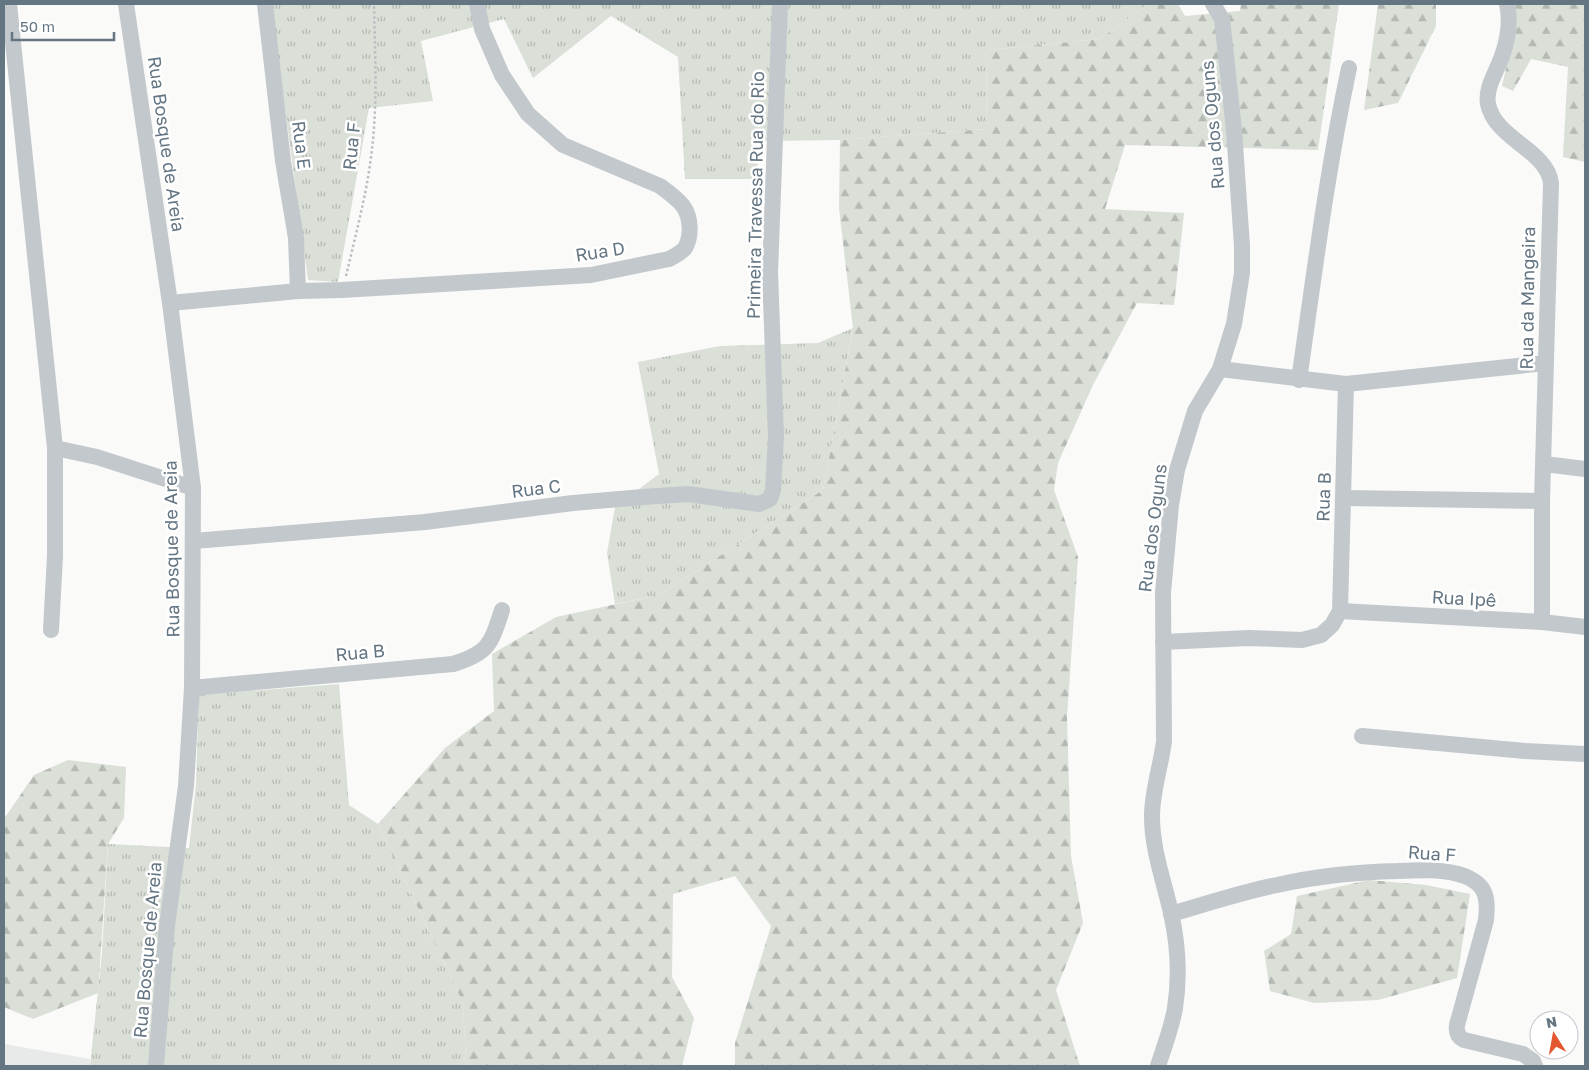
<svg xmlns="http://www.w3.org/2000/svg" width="1589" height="1070" font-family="'Golos Text',sans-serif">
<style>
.built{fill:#e8e9e9}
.grass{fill:url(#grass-tufts)}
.forest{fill:url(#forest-firs)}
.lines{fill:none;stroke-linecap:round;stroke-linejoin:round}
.path{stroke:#bbbfc2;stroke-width:2.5;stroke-dasharray:2.5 2.5;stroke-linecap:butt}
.street{stroke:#c3c8cc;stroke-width:16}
.labels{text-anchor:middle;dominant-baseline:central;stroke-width:5;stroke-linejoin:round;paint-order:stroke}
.street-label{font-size:18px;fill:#657683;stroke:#fff}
</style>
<defs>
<pattern id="grass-tufts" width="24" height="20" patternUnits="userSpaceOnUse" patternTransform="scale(1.25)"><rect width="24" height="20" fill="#dadfd7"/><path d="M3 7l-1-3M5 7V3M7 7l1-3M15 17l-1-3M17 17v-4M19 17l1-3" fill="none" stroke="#b4b9b4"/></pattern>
<pattern id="forest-firs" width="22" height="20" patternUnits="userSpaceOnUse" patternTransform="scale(1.25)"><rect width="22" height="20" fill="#dadfd7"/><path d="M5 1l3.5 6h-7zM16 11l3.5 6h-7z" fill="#b4b9b4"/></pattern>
</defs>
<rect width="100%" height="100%" fill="#fafaf8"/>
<path class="built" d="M4,1044L90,1059V1066H4Z"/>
<g class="grass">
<path d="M271,4H1148L1100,39L987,50L986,129L840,140L760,141L756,179H685L678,57L611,16L533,78L504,19L421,41L433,101L369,108L338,282L308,280Z"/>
<path d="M853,328L823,490L659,595L615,604L607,553L615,507L659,474L638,362L720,346L818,343Z"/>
<path d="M339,684L349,805L378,824L463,1003L466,1066H90L102,953L108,844L189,848L196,784L199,695Z"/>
</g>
<g class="forest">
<path d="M1148,4H1178L1185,16L1240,11L1241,4H1339L1318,150L1125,145L1105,209L1184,213L1174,305L1137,303L1093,385L1058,463L1054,490L1078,557L1067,717L1071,856L1083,923L1056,990L1080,1066H735V1043L771,926L735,876L673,894L672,977L694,1018L682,1066H466L463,1003L378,824L445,748L494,711L492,654L556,617L659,595L823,490L853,328L839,208L840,140L986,129L987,50L1100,39Z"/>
<path d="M1378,4H1436V26L1398,103L1364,110Z"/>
<path d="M1512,4H1585V162L1563,157L1568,67L1531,59L1513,91L1502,86L1514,33Z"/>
<path d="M68,760L126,767L124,818L108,844L98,993L33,1019L4,1007V816H6L34,775Z"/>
<path d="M1369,880L1426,885L1470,894L1457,978L1378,1000L1314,1003L1270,991L1264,951L1291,934L1297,896Z"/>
</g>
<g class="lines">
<path class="path" d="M346,276C355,237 366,197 371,157C378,106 375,54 374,4"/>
<g class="street">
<path d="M9,4L55,448V556L51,630"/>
<path d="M126,4L170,303L193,488L192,688L186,786L167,926L156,1066"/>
<path d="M265,4L283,161L296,238L298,291"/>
<path d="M1507,4C1511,22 1508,39 1502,56C1497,71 1485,88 1488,104C1495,139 1547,150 1551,183L1542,501V622"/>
<path d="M170,303L298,291L342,290L591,275L669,259C675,256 681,253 685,248C692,236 691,217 683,206C677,198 668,192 660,186L563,145L528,114L502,75L482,29L477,4"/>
<path d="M1220,369L1346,384L1546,363"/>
<path d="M1299,380C1314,276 1327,171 1349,68"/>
<path d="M55,448L97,457L193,488"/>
<path d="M1544,464L1585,469"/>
<path d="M1343,498L1542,501"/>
<path d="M194,541L425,522L573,503L643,497L688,494L759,504L770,499L773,490L776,437L770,272L780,4"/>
<path d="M1340,611L1542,622L1585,627"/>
<path d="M1340,611L1346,384"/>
<path d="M1163,642L1249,638L1302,640L1321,635L1332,625L1340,611"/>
<path d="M192,688L453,664C489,653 491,644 502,610"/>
<path d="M1362,736L1525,751L1585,754"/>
<path d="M1171,914C1206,904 1242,892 1277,885C1317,876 1357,872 1398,871C1417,870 1439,869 1458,874C1466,876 1476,881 1481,887C1488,896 1487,909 1486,920L1457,1025C1456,1032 1458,1037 1464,1040L1523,1054L1533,1061L1535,1066"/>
<path d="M1158,1066C1164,1047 1172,1027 1175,1008C1180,976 1178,944 1171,913C1164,881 1152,850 1152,816C1152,791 1161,766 1164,741L1163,593L1171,505L1177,470L1195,411L1220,369L1234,324L1242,273V246L1234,130L1222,19L1213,4"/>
</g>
</g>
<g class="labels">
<g class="street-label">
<text transform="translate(1212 125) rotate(-95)">Rua dos Oguns</text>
<text transform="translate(167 144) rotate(82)">Rua Bosque de Areia</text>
<text transform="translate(302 145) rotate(83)">Rua E</text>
<text transform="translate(351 146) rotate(-84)">Rua F</text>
<text transform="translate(755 195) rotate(-89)">Primeira Travessa Rua do Rio</text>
<text transform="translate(600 251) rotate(-9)">Rua D</text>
<text transform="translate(1527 298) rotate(-89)">Rua da Mangeira</text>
<text transform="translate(536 488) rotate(-7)">Rua C</text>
<text transform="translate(1323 497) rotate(-88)">Rua B</text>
<text transform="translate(1152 528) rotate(-83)">Rua dos Oguns</text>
<text transform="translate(171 549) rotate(-91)">Rua Bosque de Areia</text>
<text transform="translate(1464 598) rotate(3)">Rua Ipê</text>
<text transform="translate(360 652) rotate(-5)">Rua B</text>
<text transform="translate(1432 853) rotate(4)">Rua F</text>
<text transform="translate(147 950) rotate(-85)">Rua Bosque de Areia</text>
</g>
</g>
<rect width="1589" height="1070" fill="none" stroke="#657683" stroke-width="10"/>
<g transform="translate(1554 1035) rotate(349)"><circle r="24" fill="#ffffff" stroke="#c1c8cd"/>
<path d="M0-4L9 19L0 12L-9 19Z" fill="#e4572e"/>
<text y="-8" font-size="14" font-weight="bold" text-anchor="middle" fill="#657683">N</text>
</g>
<path d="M12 32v8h102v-8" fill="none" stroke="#657683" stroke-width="2.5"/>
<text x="20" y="32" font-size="15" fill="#657683" stroke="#ffffff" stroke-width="4" paint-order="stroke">50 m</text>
</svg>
